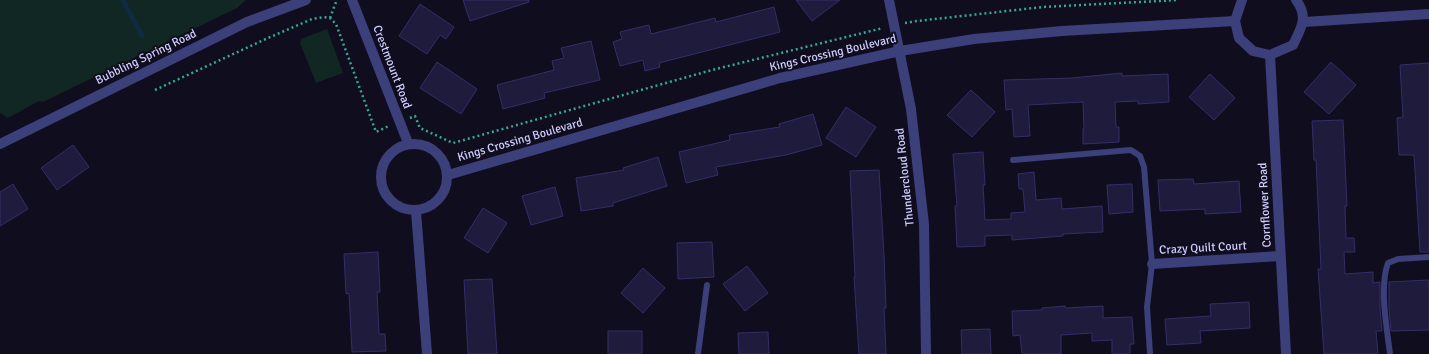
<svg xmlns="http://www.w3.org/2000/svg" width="1429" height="354" font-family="Signika,sans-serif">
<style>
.green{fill:#112724}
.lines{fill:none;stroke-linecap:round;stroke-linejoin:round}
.stream{stroke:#112a43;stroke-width:4.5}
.building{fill:#1e1b3d;stroke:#342e68}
.path{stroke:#35a897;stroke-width:2.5;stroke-dasharray:2 3;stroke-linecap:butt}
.service{stroke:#3b3f7a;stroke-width:6}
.minor{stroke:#3b3f7a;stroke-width:10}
.labels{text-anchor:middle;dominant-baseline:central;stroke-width:4;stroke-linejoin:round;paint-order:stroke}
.street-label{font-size:12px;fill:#cecdfc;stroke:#0f0d1e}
</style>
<rect width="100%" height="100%" fill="#0f0d1e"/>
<g class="green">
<path d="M0,0H246L237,8L43,102L39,101L8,118L0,113Z"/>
<path d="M327,29L343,73L316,83L300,43L301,39Z"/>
</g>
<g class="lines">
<path class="stream" d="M123,0L142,36"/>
</g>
<g class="building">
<path d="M463,0H529V2L470,21Z"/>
<path d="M796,0H840L812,21Z"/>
<path d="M420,4L454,27L446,39L440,35L427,54L399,36Z"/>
<path d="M774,7L780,32L659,63L660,67L645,71L643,60L620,66L613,42L622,39L620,32L649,25L651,34L715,18L716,22Z"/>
<path d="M591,41L600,80L544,93L545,98L503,109L497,85L554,70L552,61L564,58L561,48Z"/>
<path d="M437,62L477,89L461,114L420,88Z"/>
<path d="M1331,62L1356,85L1329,114L1304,92Z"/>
<path d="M1429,63V252H1420L1414,155H1399L1397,118L1403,117L1400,65Z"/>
<path d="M1122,73V76L1168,74L1169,102L1138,104V101L1115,102L1116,127H1119V142L1083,144V129L1084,128L1083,102L1028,105L1030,136L1014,137L1012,109L1006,110L1004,80L1072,78Z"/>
<path d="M1210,74L1235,98L1214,120L1189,97Z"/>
<path d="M971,90L995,112L972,137L947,115Z"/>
<path d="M846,107L876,127L856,157L826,138Z"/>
<path d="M813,114L822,145L786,155L716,167L718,175L686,183L679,152L730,140L729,135L780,127L779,124Z"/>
<path d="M1343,120L1347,206H1345L1346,238H1354L1355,252H1344L1345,274L1373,272V283L1380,282V308L1382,331H1376L1378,354H1324L1318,269H1321L1316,160H1314L1312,121Z"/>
<path d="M73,145L89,167L57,190L41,168Z"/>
<path d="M983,152L985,185H983L985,220L1011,219V213L1025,212L1023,189H1019L1018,174L1034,172L1036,200L1061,198L1062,209L1102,206L1103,232L1063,234V236L1012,240V235L985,236V246L957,247L955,206H957L953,154Z"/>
<path d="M658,157L667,186L613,203V206L581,211L576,178L624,170L623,168Z"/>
<path d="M879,170L884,255L886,308H884L886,354H859L854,277H855L850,171Z"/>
<path d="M1193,179L1194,184L1239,181L1241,212L1205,214V209L1160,211L1158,180Z"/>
<path d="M13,184L28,209L0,226V192Z"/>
<path d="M1132,184L1133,212L1109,214L1107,185Z"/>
<path d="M555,187L563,216L531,225L522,196Z"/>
<path d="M483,208L507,223L488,253L464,238Z"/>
<path d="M712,242L714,277L678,279L677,243Z"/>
<path d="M378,252L380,292H377L379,334H385L386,351L352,352L349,293L346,294L344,254Z"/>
<path d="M747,266L768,293L745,311L723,284Z"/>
<path d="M643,268L665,288L643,313L621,293Z"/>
<path d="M492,279L497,354H468L464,280Z"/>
<path d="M1429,280V330L1391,331L1389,308V282Z"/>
<path d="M1249,302L1250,328L1200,331L1201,343L1167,345L1165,319L1211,316L1210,304Z"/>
<path d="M1065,306V308L1103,306V318L1132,317L1134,344H1130V354H1112V340L1092,341V333L1061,335V354H1022L1020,335L1013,336L1012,311L1042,310V308Z"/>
<path d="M990,329L991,354H962L961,330Z"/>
<rect x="608" y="331" width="34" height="23"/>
<path d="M768,332L769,354H739L738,333Z"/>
</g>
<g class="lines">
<g class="path">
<path d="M330,18L336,2"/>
<path d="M905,23L917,21L1043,7L1178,0"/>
<path d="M155,90L268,38L312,19L324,17L330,18L336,24L376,132L389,126"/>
<path d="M410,118L415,116L420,128L453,143L712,70L883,28"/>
</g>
<g class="service">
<path d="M1013,160L1131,150L1140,156L1144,167L1152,264L1147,307L1150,354"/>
<path d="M698,354L707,285"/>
<path d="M1390,354C1387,329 1379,287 1388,263L1398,259L1429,257"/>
</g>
<g class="minor">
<path d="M352,0L408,143"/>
<path d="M889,0L911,109L924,224L926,354"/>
<path d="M1242,0L1235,21L1239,38L1253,51L1270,55L1293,45C1301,28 1309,17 1296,0"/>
<path d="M1304,22L1429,14"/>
<path d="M1270,55L1286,354"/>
<circle cx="414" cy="177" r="33"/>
<path d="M0,144L247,22L306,0"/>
<path d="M448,175L780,78L900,51L974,39L1062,31L1235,21"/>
<path d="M416,211L427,354"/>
<path d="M1152,264L1280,256"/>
</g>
</g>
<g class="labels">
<g class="street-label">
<text transform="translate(833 53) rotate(-13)">Kings Crossing Boulevard</text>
<text transform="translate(146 57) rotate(-26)">Bubbling Spring Road</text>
<text transform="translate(392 67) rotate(69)">Crestmount Road</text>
<text transform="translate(520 140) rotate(-16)">Kings Crossing Boulevard</text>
<text transform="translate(905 177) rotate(-96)">Thundercloud Road</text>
<text transform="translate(1265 205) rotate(-93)">Cornflower Road</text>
<text transform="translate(1203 248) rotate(-3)">Crazy Quilt Court</text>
</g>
</g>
</svg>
